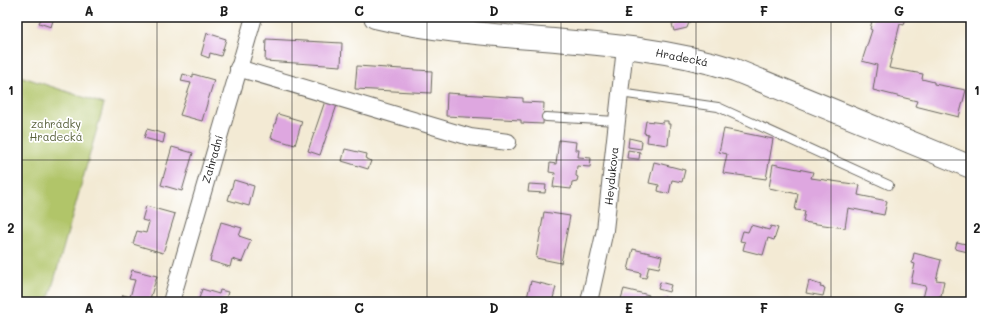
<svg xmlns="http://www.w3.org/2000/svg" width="988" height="319" font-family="Mali,sans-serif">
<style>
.green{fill:#b1c569;stroke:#667042}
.building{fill:#dea7e0}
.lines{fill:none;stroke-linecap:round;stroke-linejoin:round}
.service-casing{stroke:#67645c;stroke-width:10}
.minor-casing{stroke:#67645c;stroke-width:18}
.secondary-casing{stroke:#67645c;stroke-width:24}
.service{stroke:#fff;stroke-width:8}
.minor{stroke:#fff;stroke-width:16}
.secondary{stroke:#fff;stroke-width:22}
.grid{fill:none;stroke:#1c1c1c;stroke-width:1;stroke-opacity:0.55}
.labels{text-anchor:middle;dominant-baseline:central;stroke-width:3.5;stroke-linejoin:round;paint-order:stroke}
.street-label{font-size:11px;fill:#1c1c1c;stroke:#fff}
.park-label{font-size:11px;fill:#58603b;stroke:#fff}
.neatline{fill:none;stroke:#1c1c1c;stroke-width:1.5}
.grid-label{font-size:13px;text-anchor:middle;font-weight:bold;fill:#1c1c1c}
</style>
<rect width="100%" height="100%" fill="#fff"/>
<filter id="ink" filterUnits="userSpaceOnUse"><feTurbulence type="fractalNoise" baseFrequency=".025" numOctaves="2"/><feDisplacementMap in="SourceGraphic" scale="8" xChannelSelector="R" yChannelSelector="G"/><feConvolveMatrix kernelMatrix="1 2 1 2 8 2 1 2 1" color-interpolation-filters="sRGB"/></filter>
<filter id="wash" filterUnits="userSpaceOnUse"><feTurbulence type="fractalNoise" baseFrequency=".012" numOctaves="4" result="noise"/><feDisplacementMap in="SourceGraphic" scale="16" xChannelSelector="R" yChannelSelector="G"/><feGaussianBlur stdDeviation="0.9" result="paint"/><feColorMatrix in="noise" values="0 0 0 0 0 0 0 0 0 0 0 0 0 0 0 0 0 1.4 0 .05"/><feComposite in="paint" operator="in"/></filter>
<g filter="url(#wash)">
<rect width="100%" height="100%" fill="#f3ead4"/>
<path class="green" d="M17,75L104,104L48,302H17Z"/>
<g id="blocks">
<g class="building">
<path d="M42,17H54L51,27L39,23Z"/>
<path d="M676,17H691L687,28L674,31L672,24L677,23Z"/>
<path d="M873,17H906L904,25L900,24L889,68L923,74L922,79L934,82V84L966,90L959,117L915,106L917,101L873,90L877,65L862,61L872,30L870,29Z"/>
<path d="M207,33L226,39L221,56L210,53L209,58L201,55Z"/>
<path d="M266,39L342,43L341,66L265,61Z"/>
<path d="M357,66L432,71L431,93L355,89Z"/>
<path d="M183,74L193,77V74L214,80L202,121L180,115L191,83L181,81Z"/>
<path d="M447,93L523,98V102L544,103L543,124L521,123V120L446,116Z"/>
<path d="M326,98L338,102L320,155L308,151Z"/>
<path d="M278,114L302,121L295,145L271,138Z"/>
<path d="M646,121L663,123V121H668V124H670L668,145L647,142L648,134L644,133Z"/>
<path d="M147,129L165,134L163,143L144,138Z"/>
<path d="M724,129L773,139L766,179L723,173L727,154L719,152Z"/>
<path d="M629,138L642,141L641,149L628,147Z"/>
<path d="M559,140L576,142L575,150H579L578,157L591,158L590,167L577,166L576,176L578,177L577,181L572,182L571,189L553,187L555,173L549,172L550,163L556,164Z"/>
<path d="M172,147L193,153L182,191L161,185Z"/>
<path d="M345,149L367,154L366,159L371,161L368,169L342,161Z"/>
<path d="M628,150L640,152L639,159L627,158Z"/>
<path d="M654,162L685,170L682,182L672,180L669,194L658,191L659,185L649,183Z"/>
<path d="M773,164L813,172L811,178L860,185L858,195L887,201L884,215L848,208L845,228L803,222L805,211L795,210L798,194L769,188Z"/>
<path d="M234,180L254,186L249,206L228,200Z"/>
<path d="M529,184L546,185L545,193L528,192Z"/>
<path d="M146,206L175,214L163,253L133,244L137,231L146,233L149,222L142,220Z"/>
<path d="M544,212L570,216L561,263L536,258Z"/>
<path d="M221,222L242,228L239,236L251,240L242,262L232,259L230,267L210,261Z"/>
<path d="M751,225L769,230L771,226L778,228L774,240L768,238L763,255L743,250L745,242L740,241L743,231L748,232Z"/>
<path d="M957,242L970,245L968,252L955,249Z"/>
<path d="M633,249L662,256L659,268L649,266L646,278L640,277L641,273L628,270Z"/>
<path d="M914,253L941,260L936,280L944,281L941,296H939L937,302H922L926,286L911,283L915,264L912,263Z"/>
<path d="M132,270L157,276L149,302H121L123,295L130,297L135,280L129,279Z"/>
<path d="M531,281L556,287L552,302H526Z"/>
<path d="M809,281L821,285L820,287L825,288L823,296L806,293Z"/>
<path d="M660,282L671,285L669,292L658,289Z"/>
<path d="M202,289L219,294L220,290L228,292L226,299L223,298L222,302H198Z"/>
<path d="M624,289L649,295L647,302H620Z"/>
<path d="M664,297L681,301V302H663Z"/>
</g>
</g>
</g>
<g filter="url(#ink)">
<use href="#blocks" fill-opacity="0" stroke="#67645c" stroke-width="1"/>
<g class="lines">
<g class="service-casing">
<g id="service">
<path d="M620,93L718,107L889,185"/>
<path d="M546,117L617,121"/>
</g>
</g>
<g class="minor-casing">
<g id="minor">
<path d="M238,68L470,137L508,142"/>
<path d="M171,302L254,17"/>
<path d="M589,302L605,230L625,48"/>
</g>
</g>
<g class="secondary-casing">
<path id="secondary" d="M375,17C493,45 619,33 735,70L971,167"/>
</g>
<use href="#service" class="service"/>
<use href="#minor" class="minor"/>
<use href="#secondary" class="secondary"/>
</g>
</g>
<path class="grid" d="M157,17V302M292,17V302M427,17V302M561,17V302M696,17V302M831,17V302M17,160H971"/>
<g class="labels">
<g class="street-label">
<text transform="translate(682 57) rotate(11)">Hradecká</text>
<text transform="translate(212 159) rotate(-74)">Zahradní</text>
<text transform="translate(611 176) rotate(-84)">Heydukova</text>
</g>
<g class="park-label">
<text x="56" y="123">zahrádky<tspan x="56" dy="13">Hradecká</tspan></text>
</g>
</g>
<rect width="988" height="319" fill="none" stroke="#fff" stroke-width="44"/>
<rect x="22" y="22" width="944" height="275" class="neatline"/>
<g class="grid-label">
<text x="89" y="16">A</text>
<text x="224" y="16">B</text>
<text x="359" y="16">C</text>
<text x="494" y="16">D</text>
<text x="629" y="16">E</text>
<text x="764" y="16">F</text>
<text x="899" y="16">G</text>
<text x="11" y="95">1</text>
<text x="977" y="95">1</text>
<text x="11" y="233">2</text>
<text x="977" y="233">2</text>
<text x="89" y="313">A</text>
<text x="224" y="313">B</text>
<text x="359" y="313">C</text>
<text x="494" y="313">D</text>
<text x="629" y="313">E</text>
<text x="764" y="313">F</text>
<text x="899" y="313">G</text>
</g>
</svg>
